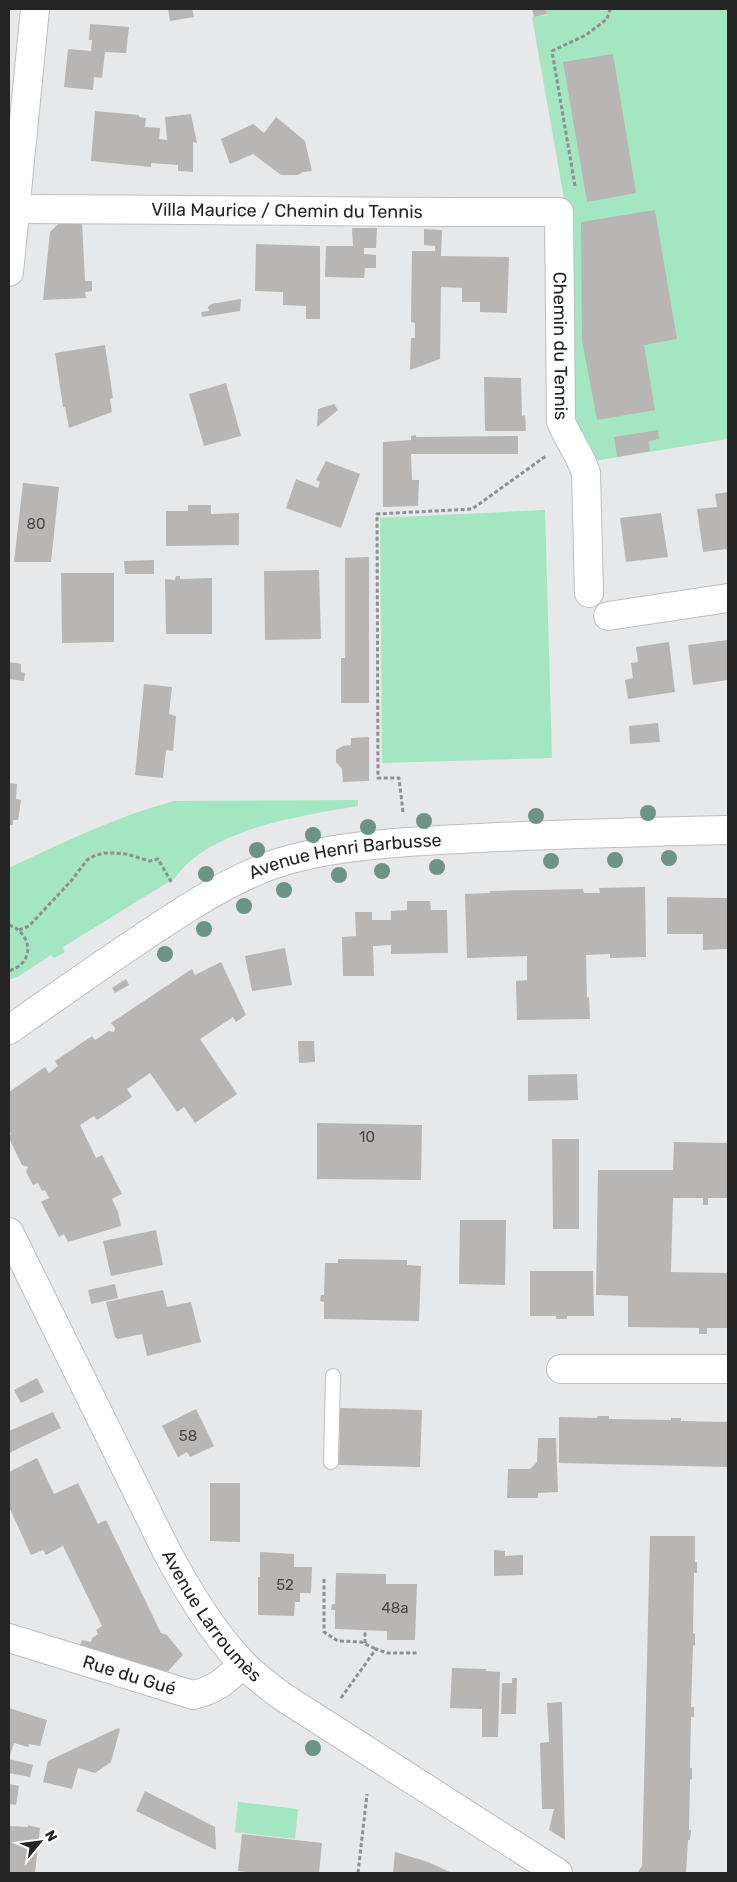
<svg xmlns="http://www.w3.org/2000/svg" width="737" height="1882" font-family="Rubik,sans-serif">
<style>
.green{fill:#a4e6c2}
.building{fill:#b8b5b5}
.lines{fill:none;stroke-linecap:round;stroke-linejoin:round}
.lane-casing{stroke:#bcbec0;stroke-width:16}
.street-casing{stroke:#bcbec0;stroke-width:30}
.secondary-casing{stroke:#bcbec0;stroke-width:30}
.path{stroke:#8f8f91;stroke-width:3;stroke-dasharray:4 2.5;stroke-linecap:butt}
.lane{stroke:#fff;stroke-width:14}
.street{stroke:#fff;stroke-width:28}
.secondary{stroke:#fff;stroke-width:28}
.tree{fill:#6d9385}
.labels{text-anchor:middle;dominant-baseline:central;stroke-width:4.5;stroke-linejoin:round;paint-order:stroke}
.number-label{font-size:15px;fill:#494849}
.street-label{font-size:18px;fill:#242425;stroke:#fff}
</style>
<rect width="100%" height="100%" fill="#e7e8ea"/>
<g class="green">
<path d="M546,9H728V439L594,461L569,409L566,210L532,17L547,15Z"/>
<path d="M545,510L552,758L382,763L380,518Z"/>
<path d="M358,800V806C301,816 210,828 175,878L63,947L65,952L54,958L51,955L19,976L9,980V868C62,843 117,816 174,801Z"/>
<path d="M238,1802L298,1809L295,1839L235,1832Z"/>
</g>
<g class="building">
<path d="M168,9H192L194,17L170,21Z"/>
<path d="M532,9H546L547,14L534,17Z"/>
<path d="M90,24L129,27L126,53L105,52L102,78L94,77L93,90L64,87L68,49L91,51L92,40H89Z"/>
<path d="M613,54L636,193L587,202L563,62Z"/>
<path d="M95,111L139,115V117L146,118L145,127L160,128L159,139L167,140L165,117L191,114L197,143L193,142V172L178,171V165L151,163V167L91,161Z"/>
<path d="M276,117L305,141L312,171L303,172L298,175H281L253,154L230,164L221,139L253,124L264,133Z"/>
<path d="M655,210L677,339L644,345L655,410L597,420L582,340L581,222Z"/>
<path d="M61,221L82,222L85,281H92V291L85,292L86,298L43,300L50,232Z"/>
<path d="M352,228H377L376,248H364V254L376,255V268H365L364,278L325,277L326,246H353Z"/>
<path d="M424,229L442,230L441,256L509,257L507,313L480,312V302H462V288L441,287L440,359L410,370L411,338H415V323L411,322L412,251H435V246L424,245Z"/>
<path d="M256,244L320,246V319H306V306L283,305V292L255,291Z"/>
<path d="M241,299L240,311L202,317L201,312L209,311L208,307L211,304Z"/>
<path d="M105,345L113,398L110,399L112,412L69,428L65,407H63L55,353Z"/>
<path d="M484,377L521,378L522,416L525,415L526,431H485Z"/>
<path d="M226,383L241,436L204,446L189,394Z"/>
<path d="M334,404L338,410L317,427L318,409Z"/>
<path d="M658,430L659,439L649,441L650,451L617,457L614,437Z"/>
<path d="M416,435V437L518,436V454H411L412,480H419L418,506L383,507V442L411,440V436Z"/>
<path d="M326,461L360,474L341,528L286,508L296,479L318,488L320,482L316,480Z"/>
<path d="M23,483L59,487L51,562H14Z"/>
<path d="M728,492V553L726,549L703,552L697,509L717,507L715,494Z"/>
<path d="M188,505H211V514L239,513V545L166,546V511H188Z"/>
<path d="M661,513L668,557L626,562L620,518Z"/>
<path d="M369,557V703H341V658H345V558Z"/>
<path d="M154,560V574H125L124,561Z"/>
<path d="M319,570L321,639L265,640L264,571Z"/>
<path d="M61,573H114V642L62,643Z"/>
<path d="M176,576H180V579L212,578V634H166L165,579L175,580Z"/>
<path d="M728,640V680L693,685L688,645Z"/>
<path d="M669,642L675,692L628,699L625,680L633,678L631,663L638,662L636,647Z"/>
<path d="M9,662L21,664V672L25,673L24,681L9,679Z"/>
<path d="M144,684L172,687L169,714L176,716L173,751L166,750L163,778L135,775Z"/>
<path d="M658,723L660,742L630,744L629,726Z"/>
<path d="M369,737V781L343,782L342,769L336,762V750L343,746L351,745V738Z"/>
<path d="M9,783L17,784L16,799L21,800L18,820H13V825H9Z"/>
<path d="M645,887L646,957L610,958V954L586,955L587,998L589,997L590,1019L517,1020L516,981L527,980V956L467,958L465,894L490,893V891L583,889L584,893H600L599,888Z"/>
<path d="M667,897L728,898L727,949L703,950V934H667Z"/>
<path d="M407,901H430L431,910H447L448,953L391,954V945L373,946L374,976H343L342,937L356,936L355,912H372V920H391V911L407,910Z"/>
<path d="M285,948L292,985L252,991L245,956Z"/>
<path d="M221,962L246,1015L236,1022L233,1017L200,1039L237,1094L195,1123L184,1107L177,1112L150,1073L127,1089L132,1097L97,1120L94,1116L80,1125L96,1158L102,1155L122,1194L112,1199L118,1212L121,1226L68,1242L64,1234L59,1237L41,1202L49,1198L45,1190L42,1191L38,1183L33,1185L26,1172L28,1167L22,1165L9,1138V1135L11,1134L9,1130V1092L45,1067L49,1073L58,1066L55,1061L92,1036L95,1040L109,1031L114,1032L115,1028L111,1023L192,969L195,975Z"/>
<path d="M126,979L129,985L115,993L112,988Z"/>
<path d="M298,1041H314L315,1062L299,1063Z"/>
<path d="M577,1074L578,1100L528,1101V1075Z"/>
<path d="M317,1123L422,1125L421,1180L317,1179Z"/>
<path d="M552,1139H579V1229H553Z"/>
<path d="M674,1142L728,1143V1198H708V1205H703V1198H673L671,1272L728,1273V1328H707V1334H699V1328L628,1327V1296L596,1295L598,1170H673Z"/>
<path d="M460,1220H506L505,1285L459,1284Z"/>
<path d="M156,1230L163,1265L111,1276L103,1241Z"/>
<path d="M338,1259L407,1260V1265L421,1266L419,1321L324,1319V1302L320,1301L321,1295H324L325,1263H338Z"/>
<path d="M530,1271H593L594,1316H567V1319H556V1316H530Z"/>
<path d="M115,1284L118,1298L91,1304L88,1290Z"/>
<path d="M163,1290L167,1307L191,1302L201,1342L147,1356L142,1334L118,1339L115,1337L106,1302Z"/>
<path d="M37,1378L44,1392L21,1403L14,1390Z"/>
<path d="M340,1408L422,1410L420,1467L339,1465Z"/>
<path d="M196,1409L214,1446L190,1457L187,1452L178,1457L162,1426Z"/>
<path d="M53,1412L61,1428L9,1453V1431Z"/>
<path d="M598,1416H609V1419L671,1420V1418H681V1421L728,1422V1467L559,1463V1417L597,1418Z"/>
<path d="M538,1438H556L558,1492L538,1493V1498H507L508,1469H530L537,1462Z"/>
<path d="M37,1458L54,1494L78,1483L98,1524L106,1520L161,1633L167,1635L183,1655L167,1672L80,1645L82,1640L91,1642L92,1638L98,1634L96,1630L102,1626L63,1546L46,1555L43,1550L31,1555L9,1507V1472Z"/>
<path d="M210,1483H240V1542L210,1541Z"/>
<path d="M650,1536H695V1562H697V1573H694L693,1633L695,1634V1645L693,1646L691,1707H694V1717H691L690,1768H692V1779L690,1780L689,1830H691L690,1840H688L686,1873H637L642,1866Z"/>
<path d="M494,1550L505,1551V1556L523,1555V1575L494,1576Z"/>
<path d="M260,1552L294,1554V1567H312L311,1593H300V1602H295L294,1616L258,1615V1577H260Z"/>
<path d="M336,1573L386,1574V1584H417L415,1640H387V1631L335,1629V1610H331L332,1604H335Z"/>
<path d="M452,1668L486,1669V1671L500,1672L498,1737H482V1709L450,1708Z"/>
<path d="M512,1678H517L516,1714H501L502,1683H512Z"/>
<path d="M562,1702L565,1840L549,1830L554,1809H542L540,1743L549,1742L547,1703Z"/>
<path d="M9,1708L47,1720L40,1746L29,1744L28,1747L14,1743L9,1758Z"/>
<path d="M118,1728L120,1729L111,1762L95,1773L78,1768L72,1789L43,1782L48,1761Z"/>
<path d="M9,1759L33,1765L30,1777L9,1773Z"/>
<path d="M9,1784L19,1786L16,1805L9,1804Z"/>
<path d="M145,1791L215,1827L216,1850L136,1811Z"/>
<path d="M28,1825L40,1828L35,1873H9V1826L28,1827Z"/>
<path d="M242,1834L322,1843L319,1873H254L238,1871Z"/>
<path d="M395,1852L428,1862L452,1873H393Z"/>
</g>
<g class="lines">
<g class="lane-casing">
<path id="lane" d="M331,1462L333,1376"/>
</g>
<g class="street-casing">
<g id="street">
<path id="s1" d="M15,209C196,209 378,213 559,212L561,422C569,440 580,455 586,473L589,593"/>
<path d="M608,616L728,598"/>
<path d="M561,1369H728"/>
<path id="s2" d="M9,1638L193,1695C216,1690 226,1680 243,1664"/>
</g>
</g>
<g class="secondary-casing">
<g id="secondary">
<path d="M9,272L35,9"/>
<path id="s3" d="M9,1030C50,1001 91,972 133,944C173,917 214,889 259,870C316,846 400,842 461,839C550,834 639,832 728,830"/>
<path id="s4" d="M9,1232L167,1552C188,1591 211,1630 242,1663C253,1675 268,1685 280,1695L558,1873"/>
</g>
</g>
<g class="path">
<path d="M575,186L552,51L586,35L607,19L610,9"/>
<path d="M403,812L399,778H378L377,514L472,509L546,456"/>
<path d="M9,925C33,934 35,963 9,971"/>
<path d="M19,930L29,926L71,881L87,860L94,856L104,853H113L126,854L150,861L158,859L172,883"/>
<path d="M324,1579V1632L338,1641L361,1642L376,1649"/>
<path d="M365,1643V1632"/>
<path d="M341,1698L376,1649L387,1653H417"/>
<path d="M358,1873L367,1794"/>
</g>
<use href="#lane" class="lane"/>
<use href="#street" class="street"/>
<use href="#secondary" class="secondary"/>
</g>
<g class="tree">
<circle cx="648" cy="813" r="8"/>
<circle cx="536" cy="816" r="8"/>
<circle cx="424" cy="821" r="8"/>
<circle cx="368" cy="827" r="8"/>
<circle cx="313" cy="835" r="8"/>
<circle cx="257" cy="850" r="8"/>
<circle cx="669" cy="858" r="8"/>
<circle cx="615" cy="860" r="8"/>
<circle cx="551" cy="861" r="8"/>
<circle cx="437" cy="867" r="8"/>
<circle cx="382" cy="871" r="8"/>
<circle cx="206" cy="874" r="8"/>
<circle cx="339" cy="875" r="8"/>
<circle cx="284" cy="890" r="8"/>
<circle cx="244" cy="906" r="8"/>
<circle cx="204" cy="929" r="8"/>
<circle cx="165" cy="954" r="8"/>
<circle cx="313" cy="1748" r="8"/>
</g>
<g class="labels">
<g class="number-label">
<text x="36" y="524">80</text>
<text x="367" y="1137">10</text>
<text x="188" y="1436">58</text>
<text x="285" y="1585">52</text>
<text x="395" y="1608">48a</text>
</g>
<g class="street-label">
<text stroke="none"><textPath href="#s1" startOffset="272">Villa Maurice / Chemin du Tennis</textPath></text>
<text stroke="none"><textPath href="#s1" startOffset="678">Chemin du Tennis</textPath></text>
<text stroke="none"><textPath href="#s3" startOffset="385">Avenue Henri Barbusse</textPath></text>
<text stroke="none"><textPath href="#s4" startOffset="435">Avenue Larroumès</textPath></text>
<text stroke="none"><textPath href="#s2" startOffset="126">Rue du Gué</textPath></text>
</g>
</g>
<rect width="737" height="1882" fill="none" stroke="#242425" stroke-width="20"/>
<g transform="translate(40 1842) rotate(61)" stroke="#ffffff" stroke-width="4" paint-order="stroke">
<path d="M0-4L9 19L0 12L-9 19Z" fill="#242425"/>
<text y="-8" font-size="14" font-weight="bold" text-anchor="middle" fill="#242425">N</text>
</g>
</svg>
